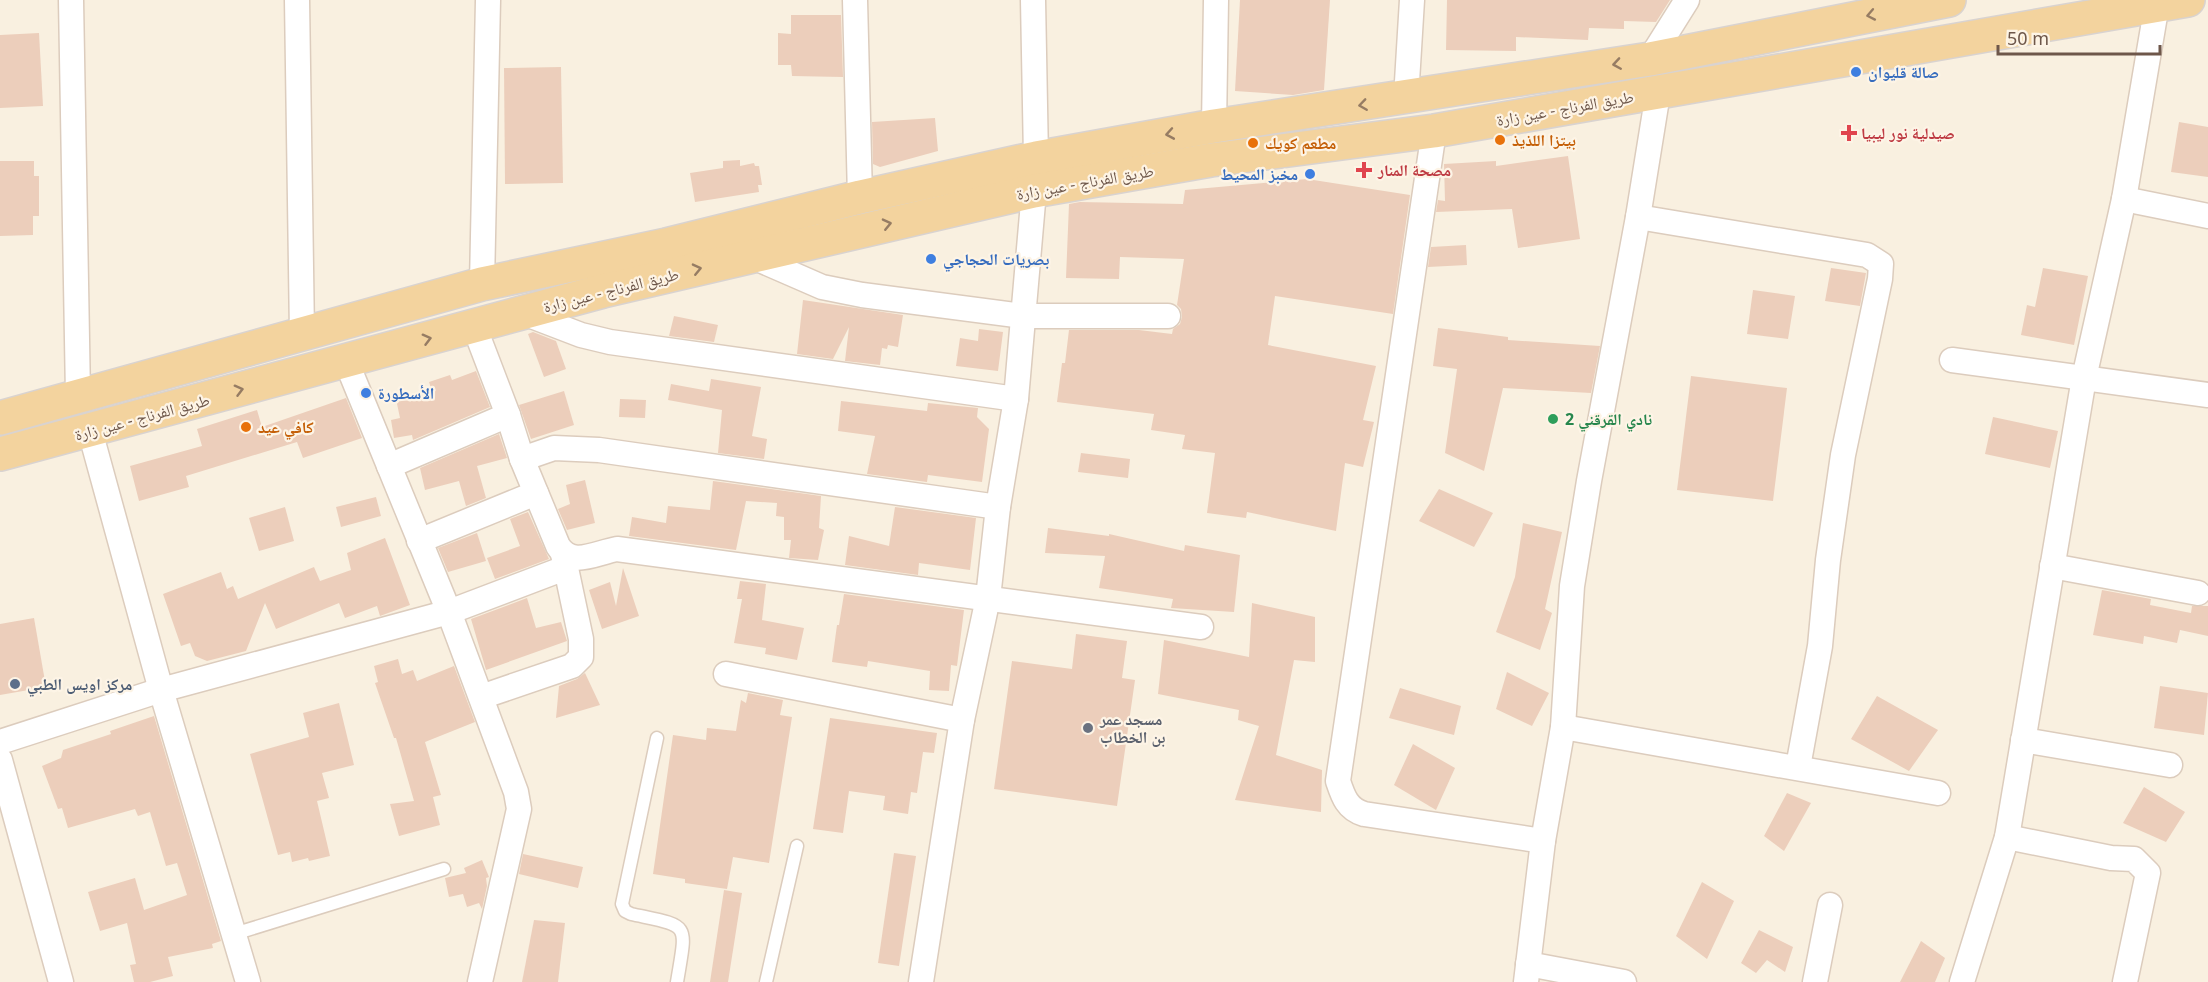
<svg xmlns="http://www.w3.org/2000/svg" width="2208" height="982" font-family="'Noto Sans','Noto Naskh Arabic',sans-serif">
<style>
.building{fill:#eccebb}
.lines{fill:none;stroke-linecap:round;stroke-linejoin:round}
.lane-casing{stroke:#dcccbd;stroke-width:15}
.street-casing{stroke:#dcccbd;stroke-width:27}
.primary-casing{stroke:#d9d3d0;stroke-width:36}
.lane{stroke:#fff;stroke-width:12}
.street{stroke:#fff;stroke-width:24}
.primary{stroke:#f3d39e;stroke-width:33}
.oneway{stroke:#967c63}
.shop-dot{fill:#3f7fe0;stroke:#fdf4e6;stroke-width:2}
.health-dot{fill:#e0444e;stroke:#fdf4e6;stroke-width:2}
.food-dot{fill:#e8710a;stroke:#fdf4e6;stroke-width:2}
.leisure-dot{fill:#2e9e5b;stroke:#fdf4e6;stroke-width:2}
.service-dot{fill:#5c6f8a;stroke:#fdf4e6;stroke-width:2}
.worship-dot{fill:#6b7280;stroke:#fdf4e6;stroke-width:2}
.labels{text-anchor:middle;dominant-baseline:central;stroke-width:4.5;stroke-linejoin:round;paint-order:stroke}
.shop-label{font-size:16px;font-weight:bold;fill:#366cbe;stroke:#fdf4e6;text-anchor:start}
.street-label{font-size:16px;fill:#6e574a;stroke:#fdf4e6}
.health-label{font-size:16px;font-weight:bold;fill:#be3a42;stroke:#fdf4e6;text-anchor:start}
.food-label{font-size:16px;font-weight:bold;fill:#c56008;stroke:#fdf4e6;text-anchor:start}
.leisure-label{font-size:16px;font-weight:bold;fill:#27864d;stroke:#fdf4e6;text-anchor:start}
.service-label{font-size:16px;font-weight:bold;fill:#4e5e75;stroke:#fdf4e6;text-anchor:start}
.worship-label{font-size:16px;font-weight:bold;fill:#5b616d;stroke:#fdf4e6;text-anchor:start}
</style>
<rect width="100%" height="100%" fill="#f9f0e0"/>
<g class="building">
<path d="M1240,0H1330L1324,90L1293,95L1235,91Z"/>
<path d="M1447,0H1670L1656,22L1624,21V29L1589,28L1588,40L1516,37V51L1446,50Z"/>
<path d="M791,15H841L843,77L792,76L791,65H778V33L791,34Z"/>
<path d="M39,33L43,106L0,108V35Z"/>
<path d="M561,67L563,183L505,184L504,68Z"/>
<path d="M935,118L938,151L880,167L873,164L872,122Z"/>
<path d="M2179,122L2208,127V177L2171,172Z"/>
<path d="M1568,156L1580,239L1518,248L1512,209L1436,212L1438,200L1445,201L1444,164L1496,161V166Z"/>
<path d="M740,160V166L754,163L755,166H759L762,185H758L759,192L695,202L690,173L723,168V161Z"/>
<path d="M0,161H34V176H39V216H33V235L0,236Z"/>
<path d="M1307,179L1410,195L1393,314L1275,296L1268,345L1376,366L1363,420L1374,422L1363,467L1345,463L1336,531L1247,512L1246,518L1207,513L1215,453L1182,449L1185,435L1151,430L1154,414L1057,402L1062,363H1065L1069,330H1139L1172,334L1173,329L1180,324L1182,317L1181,309L1177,305L1184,259L1120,257L1119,279L1066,278L1069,204L1080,202L1183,204L1185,190Z"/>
<path d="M1466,245L1467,265L1428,267L1431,247Z"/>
<path d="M1831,268L1866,273L1860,306L1825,301Z"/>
<path d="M2043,268L2088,276L2074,345L2021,335L2027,305L2035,307Z"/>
<path d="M1753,290L1795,296L1788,339L1747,334Z"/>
<path d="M803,300L903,315L898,347L888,345L887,349L882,348L880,365L845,361L849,327L833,359L797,354Z"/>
<path d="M674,316L718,325L714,342L669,336Z"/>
<path d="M1438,328L1508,337V340L1600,346L1591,393L1503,388L1484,471L1445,453L1457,369L1433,366Z"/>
<path d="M979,329L1003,332L998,371L956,366L960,338L978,341Z"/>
<path d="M533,332L556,341L566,369L544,377L528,334Z"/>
<path d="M476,371L490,407L413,440L412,435L394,438L391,420L400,418L396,399L432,391L429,382L450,375L452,380Z"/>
<path d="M1691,376L1787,388L1773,501L1677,490Z"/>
<path d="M711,379L761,387L752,436L767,439L764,459L718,453L722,410L668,400L671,384L709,391Z"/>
<path d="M564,391L574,425L531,439L519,405Z"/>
<path d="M346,398L362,438L303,458L297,442L186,476L189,487L139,501L130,466L202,446L197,429L257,410L262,427Z"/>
<path d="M620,399L646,400L645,418L619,417Z"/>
<path d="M841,401L927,411L928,403L978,408L977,417L989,429L982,482L928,475L927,482L867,474L875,436L838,431Z"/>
<path d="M1993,417L2058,431L2050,468L1985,454Z"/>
<path d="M499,434L507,458L477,466L486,498L466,506L459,481L425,490L420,468Z"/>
<path d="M1081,453L1130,459L1128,478L1078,472Z"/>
<path d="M585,480L595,523L567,530L558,509L570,504L566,485Z"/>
<path d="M713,481L821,496L819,528L824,530L818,560L789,558L791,540H784V517L776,516L777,503L746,501L736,550L629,536L632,517L666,523L668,506L710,510Z"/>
<path d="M1439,489L1493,513L1474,547L1419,521Z"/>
<path d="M376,497L381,516L341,527L336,507Z"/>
<path d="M285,507L294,541L259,551L249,518Z"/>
<path d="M895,507L976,518L970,570L919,563L918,575L845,565L849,536L889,546Z"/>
<path d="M528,512L549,559L495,579L487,558L520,546L510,519Z"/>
<path d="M1523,523L1562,532L1545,609L1552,613L1540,650L1496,632L1515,577Z"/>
<path d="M1048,528L1109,536V534L1184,551L1185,545L1240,555L1234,612L1171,608L1173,599L1099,588L1105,556L1045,553Z"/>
<path d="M477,533L486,561L448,572L438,548Z"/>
<path d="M385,538L410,605L380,616L377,606L345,618L339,603L276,629L265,603L246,651L207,661L195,656L190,643L181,646L163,594L221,572L227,589L233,586L238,599L314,567L320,581L351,570L347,553Z"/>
<path d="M623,568L639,616L602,629L589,590L610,582L616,606Z"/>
<path d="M740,581L766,584L762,620L804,628L797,660L765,654L766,648L734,643L742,599H737Z"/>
<path d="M2102,590L2151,599L2150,605L2191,613L2192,606H2208V636L2180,630L2177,643L2144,636L2143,644L2093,635Z"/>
<path d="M844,594L964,610L957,666L951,665L949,691L929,690L930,671L868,661L867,667L832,662L837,625H839Z"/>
<path d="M527,598L536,628L561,622L567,641L486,670L471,619Z"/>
<path d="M1252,603L1315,617V662L1294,660L1276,755L1322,770L1321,812L1235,800L1259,726L1238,720L1239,710L1158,694L1164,640L1249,657Z"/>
<path d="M34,618L46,687L0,695V624Z"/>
<path d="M1076,634L1127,641L1122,678L1135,680L1117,806L994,789L1012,661L1072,669Z"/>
<path d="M398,659L402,674L413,670L417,681L454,666L475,722L425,742L441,795L433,797L440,825L399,836L390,804L414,801L396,738H394L375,683L378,682L374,666Z"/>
<path d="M1507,672L1549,693L1532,726L1496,709Z"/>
<path d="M585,673L600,705L556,718L559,686L577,679Z"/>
<path d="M2160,686L2208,693L2204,735L2154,728Z"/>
<path d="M1400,688L1461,706L1454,735L1389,718Z"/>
<path d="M748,693L783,700L780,715L792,717L769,863L733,857L727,889L685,883V879L653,874L673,735L706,740L707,728L736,731L741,700L746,703Z"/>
<path d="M1877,696L1938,730L1909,771L1851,739Z"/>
<path d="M339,703L354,765L322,773L329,798L317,801L330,856L309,861L308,858L292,862L290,852L278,855L250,754L309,737L303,713Z"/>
<path d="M154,716L221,941L212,944L213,948L168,957L173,976L150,982H134L130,965L136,964L127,923L100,931L88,892L135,878L144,910L187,895L177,863L166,866L150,812L138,816L135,809L68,828L62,808L58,809L42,766L61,758L63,750L111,734L110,731Z"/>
<path d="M830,718L937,733L934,753L923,752L917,793L911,792L908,814L883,810L885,796L849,791L843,833L813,829Z"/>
<path d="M1413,744L1455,768L1436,810L1394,785Z"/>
<path d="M2144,787L2185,812L2166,842L2123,823Z"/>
<path d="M1787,793L1811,803L1784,851L1764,836Z"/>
<path d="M894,853L916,856L899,966L878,963Z"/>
<path d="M523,854L583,867L578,888L519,874Z"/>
<path d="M482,860L489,877L486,878L487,886L482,909L479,903L467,907L463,894L449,897L445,878L466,873L464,868Z"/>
<path d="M1702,882L1734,901L1707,959L1676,936Z"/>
<path d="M724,890L742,893L728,982H710Z"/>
<path d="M534,920L565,923L558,982H522Z"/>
<path d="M1759,930L1793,947L1785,972L1767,960L1756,973L1741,963Z"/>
<path d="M1921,941L1945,958L1935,982H1900Z"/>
</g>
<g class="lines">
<g class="lane-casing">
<g id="lane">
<path d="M657,738L622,904L625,911L631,914C691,927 687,921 677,982"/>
<path d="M234,934L444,869"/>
<path d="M766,982L797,846"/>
</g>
</g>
<g class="street-casing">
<g id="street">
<path d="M71,0L78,396"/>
<path d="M297,0L302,334"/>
<path d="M855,0L860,197"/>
<path d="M1033,0L1036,158"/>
<path d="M1650,59L1687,0"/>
<path d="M1406,98L1412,0"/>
<path d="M1214,126L1216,0"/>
<path d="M1434,131L1338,781C1343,796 1347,809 1364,814L1543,841"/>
<path d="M2124,199L2208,216"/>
<path d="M1638,217L1867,255L1881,264L1880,279L1843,455L1828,560L1820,646L1798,767"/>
<path d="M751,256L822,287L862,295L1023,316H1168"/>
<path d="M482,284L488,0"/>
<path d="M521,312L581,335L610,342L1016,399"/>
<path d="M474,326L508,415L522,459"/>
<path d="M1952,360L2208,395"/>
<path d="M346,361L449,612L516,792L519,809L480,982"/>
<path d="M90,431L161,690L248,982"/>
<path d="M389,466L508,415"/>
<path d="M998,507L599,450L554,448L522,459L558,546C572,568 595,553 617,549L1201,627"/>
<path d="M419,541L536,493"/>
<path d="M2052,566L2198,593"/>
<path d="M726,674L962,720"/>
<path d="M481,697L572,666L581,657V639L563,554"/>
<path d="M1563,727L1938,793"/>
<path d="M2023,740L2170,765"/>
<path d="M0,742L161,690L449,612L565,568"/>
<path d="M0,760L61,982"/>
<path d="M2007,837L2111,858L2134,859L2148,873L2125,982"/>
<path d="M1528,964L1624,982"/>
<path d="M921,982L962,720L988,598L998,507L1016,399L1034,191"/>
<path d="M1526,982L1543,841L1563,727L1572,586L1589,481L1638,217L1658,93"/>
<path d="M1815,982L1830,905"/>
<path d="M1962,982L2007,837L2084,378L2124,199L2157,4"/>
</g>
</g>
<g class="primary-casing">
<g id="primary">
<path d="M0,418L482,284L666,245L860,197L1036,158L1214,126L1650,59L1949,0"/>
<path d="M0,454L603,291L1034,191L1211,160L1434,131L2188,0"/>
</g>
</g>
<use href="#lane" class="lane"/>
<use href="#street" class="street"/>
<use href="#primary" class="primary"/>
</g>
<defs><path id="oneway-chevron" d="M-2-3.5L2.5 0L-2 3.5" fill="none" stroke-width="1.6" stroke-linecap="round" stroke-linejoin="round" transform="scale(1.5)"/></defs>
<g class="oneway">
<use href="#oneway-chevron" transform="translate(1871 15) rotate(169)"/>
<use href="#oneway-chevron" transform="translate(1617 64) rotate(171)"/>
<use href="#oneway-chevron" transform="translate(1363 105) rotate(172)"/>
<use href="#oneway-chevron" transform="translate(1170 134) rotate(170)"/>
<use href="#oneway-chevron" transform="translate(887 224) rotate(-13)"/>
<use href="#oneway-chevron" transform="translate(697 269) rotate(-13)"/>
<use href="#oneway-chevron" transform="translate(427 339) rotate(-15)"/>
<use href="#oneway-chevron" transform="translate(239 390) rotate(-15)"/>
</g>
<g class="shop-dot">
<circle cx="1856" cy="72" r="6"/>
<circle cx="1310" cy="174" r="6"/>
<circle cx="931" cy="259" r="6"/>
<circle cx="366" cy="393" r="6"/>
</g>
<g class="health-dot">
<path d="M1846 124h6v6h6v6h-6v6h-6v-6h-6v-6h6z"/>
<path d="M1361 161h6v6h6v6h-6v6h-6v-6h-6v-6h6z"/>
</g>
<g class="food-dot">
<circle cx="1500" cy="140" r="6"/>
<circle cx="1253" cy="143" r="6"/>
<circle cx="246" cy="427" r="6"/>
</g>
<circle class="leisure-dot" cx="1553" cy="419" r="6"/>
<circle class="service-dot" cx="15" cy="684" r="6"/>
<circle class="worship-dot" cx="1088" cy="728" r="6"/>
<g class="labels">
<g class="shop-label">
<text x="1868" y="72">صالة قليوان</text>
<text x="1298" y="174" text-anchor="end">مخبز المحيط</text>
<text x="943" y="259">بصريات الحجاجي</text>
<text x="378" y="393">الأسطورة</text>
</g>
<g class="street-label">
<text transform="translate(1565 108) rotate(-10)">طريق الفرناج - عين زارة</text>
<text transform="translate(1085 182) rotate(-10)">طريق الفرناج - عين زارة</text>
<text transform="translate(611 290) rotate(-14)">طريق الفرناج - عين زارة</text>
<text transform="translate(142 417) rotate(-15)">طريق الفرناج - عين زارة</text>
</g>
<g class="health-label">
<text x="1861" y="133">صيدلية نور ليبيا</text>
<text x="1378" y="170">مصحة المنار</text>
</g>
<g class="food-label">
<text x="1512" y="140">بيتزا اللذيذ</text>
<text x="1265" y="143">مطعم كويك</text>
<text x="258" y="427">كافي عيد</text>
</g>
<g class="leisure-label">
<text x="1565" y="419">نادي القرقني 2</text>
</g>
<g class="service-label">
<text x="27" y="684">مركز اويس الطبي</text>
</g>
<g class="worship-label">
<text x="1100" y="719">مسجد عمر<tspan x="1100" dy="18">بن الخطاب</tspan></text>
</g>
</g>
<path d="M1998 45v9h162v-9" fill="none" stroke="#6e574a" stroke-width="3"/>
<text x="2007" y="45" font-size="18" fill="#6e574a" stroke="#fdf4e6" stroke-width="4.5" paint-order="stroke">50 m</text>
</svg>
